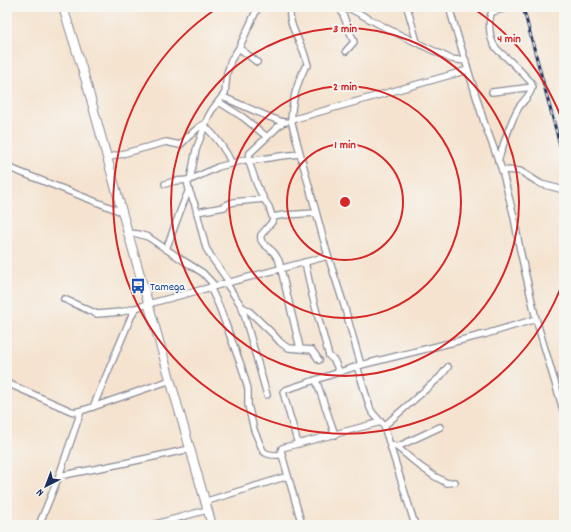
<svg xmlns="http://www.w3.org/2000/svg" width="571" height="532" font-family="Dekko,sans-serif">
	<style>
		.lines { fill: none; stroke-linecap: round; stroke-linejoin: round }
		.street-casing { stroke: #888996; stroke-width: 8 }
		.secondary-casing { stroke: #888996; stroke-width: 10 }
		.street { stroke: #fff; stroke-width: 5.5 }
		.secondary { stroke: #fff; stroke-width: 8 }
		.rail-casing { stroke: #1b2f5e; stroke-width: 3 }
		.rail { stroke: #f6f6f2; stroke-width: 1.5; stroke-dasharray: 4.5; stroke-linecap: butt }
		.ring { fill: none; stroke: #d62828; stroke-width: 2 }
		.labels { text-anchor: middle; stroke-width: 4; stroke-linejoin: round; paint-order: stroke }
		.transit-label { font-size: 12px; fill: #164399; stroke: #f6f6f2; text-anchor: start }
		.centre { fill: #d62828; stroke: #f6f6f2; stroke-width: 2 }
		.ring-label { font-size: 12px; text-anchor: middle; font-weight: bold; fill: #d62828; stroke: #f6f6f2; stroke-width: 4; stroke-linejoin: round; paint-order: stroke }
	</style>
	<rect width="100%" height="100%" fill="#f6f6f2"/>
	<filter id="ink" filterUnits="userSpaceOnUse"><feTurbulence type="fractalNoise" baseFrequency=".025" numOctaves="2"/><feDisplacementMap in="SourceGraphic" scale="8" xChannelSelector="R" yChannelSelector="G"/><feConvolveMatrix kernelMatrix="1 2 1 2 8 2 1 2 1" color-interpolation-filters="sRGB"/></filter>
	<filter id="wash" filterUnits="userSpaceOnUse"><feTurbulence type="fractalNoise" baseFrequency=".012" numOctaves="4" result="noise"/><feDisplacementMap in="SourceGraphic" scale="16" xChannelSelector="R" yChannelSelector="G"/><feGaussianBlur stdDeviation="0.9" result="paint"/><feColorMatrix in="noise" values="0 0 0 0 0 0 0 0 0 0 0 0 0 0 0 0 0 1.4 0 .05"/><feComposite in="paint" operator="in"/></filter>
	<g filter="url(#wash)">
		<rect width="100%" height="100%" fill="#f5e3cf"/>
	</g>
	<g filter="url(#ink)">
		<g class="lines">
			<g class="street-casing">
				<g id="street">
					<path d="M290,7C288,22 297,37 303,50C305,55 306,60 308,65"/>
					<path d="M340,7L354,42L346,51"/>
					<path d="M347,7L388,29L451,59L466,61"/>
					<path d="M407,7L417,42"/>
					<path d="M450,7L451,14L484,122L502,170L514,217L520,250L536,319L564,413"/>
					<path d="M239,48L257,62"/>
					<path d="M492,92L533,87"/>
					<path d="M223,97L269,117L283,122H286"/>
					<path d="M219,102L244,118L267,137"/>
					<path d="M291,120C292,101 297,83 305,67"/>
					<path d="M283,122L250,153L248,159L257,185L264,199L269,207L273,219L272,222L261,235C259,243 267,246 271,250C275,253 277,257 279,261L300,348"/>
					<path d="M205,126C217,138 225,148 232,164"/>
					<path d="M107,158L166,142L180,145C189,137 195,128 206,123"/>
					<path d="M249,161L281,156L300,154"/>
					<path d="M498,161C504,144 510,121 519,107C524,100 535,91 531,82C524,75 517,67 509,60C504,55 497,51 494,45C489,37 488,19 492,12L510,7"/>
					<path d="M7,167L122,212"/>
					<path d="M502,170L520,171L541,184L564,190"/>
					<path d="M187,180L189,190L195,205L206,248L212,258L229,282"/>
					<path d="M190,180L196,150L208,117L212,110L225,93L227,73L229,67L231,60L239,48L258,7"/>
					<path d="M165,184L175,181L190,180L218,167L248,159"/>
					<path d="M197,212L224,207L228,204L234,202L264,199"/>
					<path d="M273,217L284,215L316,213"/>
					<path d="M128,233L138,234L148,237L184,261L203,273L215,286"/>
					<path d="M166,249C174,230 180,209 189,190"/>
					<path d="M305,262L312,295L329,356L334,360L339,371"/>
					<path d="M226,283L242,307L267,395"/>
					<path d="M210,287L219,306L242,368L248,389V405L254,430L263,451C268,456 276,455 282,455"/>
					<path d="M64,299L97,314L121,312L136,308"/>
					<path d="M242,307L248,310L273,334L280,342L285,346L289,348L312,350L319,360"/>
					<path d="M361,365L343,302L328,256L291,120L468,70"/>
					<path d="M357,366L370,408L372,412L384,426L415,525"/>
					<path d="M316,380L335,435"/>
					<path d="M7,383L71,411L75,412L87,409L171,380"/>
					<path d="M93,407L131,317L136,308L148,304L328,256"/>
					<path d="M384,426L440,377L448,367"/>
					<path d="M298,444L283,392L285,390L361,365L486,334L536,319"/>
					<path d="M390,444L397,447L421,467L434,476L447,483L455,482"/>
					<path d="M397,447L440,427"/>
					<path d="M59,476L125,463L190,449"/>
					<path d="M288,476L281,451L282,448L381,422"/>
					<path d="M204,502L288,476L302,525"/>
					<path d="M39,525L59,476L81,411"/>
					<path d="M152,525L207,510"/>
				</g>
			</g>
			<g class="secondary-casing">
				<path id="secondary" d="M63,7L85,78L128,233L212,525"/>
			</g>
			<use href="#street" class="street"/>
			<use href="#secondary" class="secondary"/>
			<g class="rail-casing">
				<path id="rail" d="M523,7L564,160"/>
			</g>
			<use href="#rail" class="rail"/>
		</g>
	</g>
	<g class="ring">
		<circle cx="345" cy="202" r="58"/>
		<circle cx="345" cy="202" r="116"/>
		<circle cx="345" cy="202" r="174"/>
		<path d="M564 279A232 232 0 1 1 219 7M471 7A232 232 0 0 1 564 125"/>
	</g>
	<defs>
		<g id="bus-bare" transform="scale(1.2)"><path d="M-5-6H5V4H4V6H2V4H-2V6H-4V4H-5ZM-3.5-4V0h7V-4ZM-3.5 1.2v1.5H-2V1.2ZM2 1.2v1.5H3.5V1.2Z" fill="#1a4fb4" stroke="#f6f6f2" stroke-width="2.5" paint-order="stroke"/></g>
	</defs>
	<g fill-rule="evenodd">
		<use href="#bus-bare" x="138" y="286"/>
	</g>
	<g class="labels">
		<g class="transit-label">
			<text x="150" y="290">Tamega</text>
		</g>
	</g>
	<circle cx="345" cy="202" r="6" class="centre"/>
	<g class="ring-label">
		<text x="345" y="32">3 min</text>
		<text x="509" y="42">4 min</text>
		<text x="345" y="90">2 min</text>
		<text x="345" y="148">1 min</text>
	</g>
	<rect width="571" height="532" fill="none" stroke="#f6f6f2" stroke-width="24"/>
	<g transform="translate(46 486) rotate(222)" stroke="#f6f6f2" stroke-width="3" paint-order="stroke">
	<path d="M0-3L7 15L0 10L-7 15Z" fill="#1b2f5e"/>
	<text y="-6" font-size="11" font-weight="bold" text-anchor="middle" fill="#1b2f5e">N</text>
	</g>
</svg>
